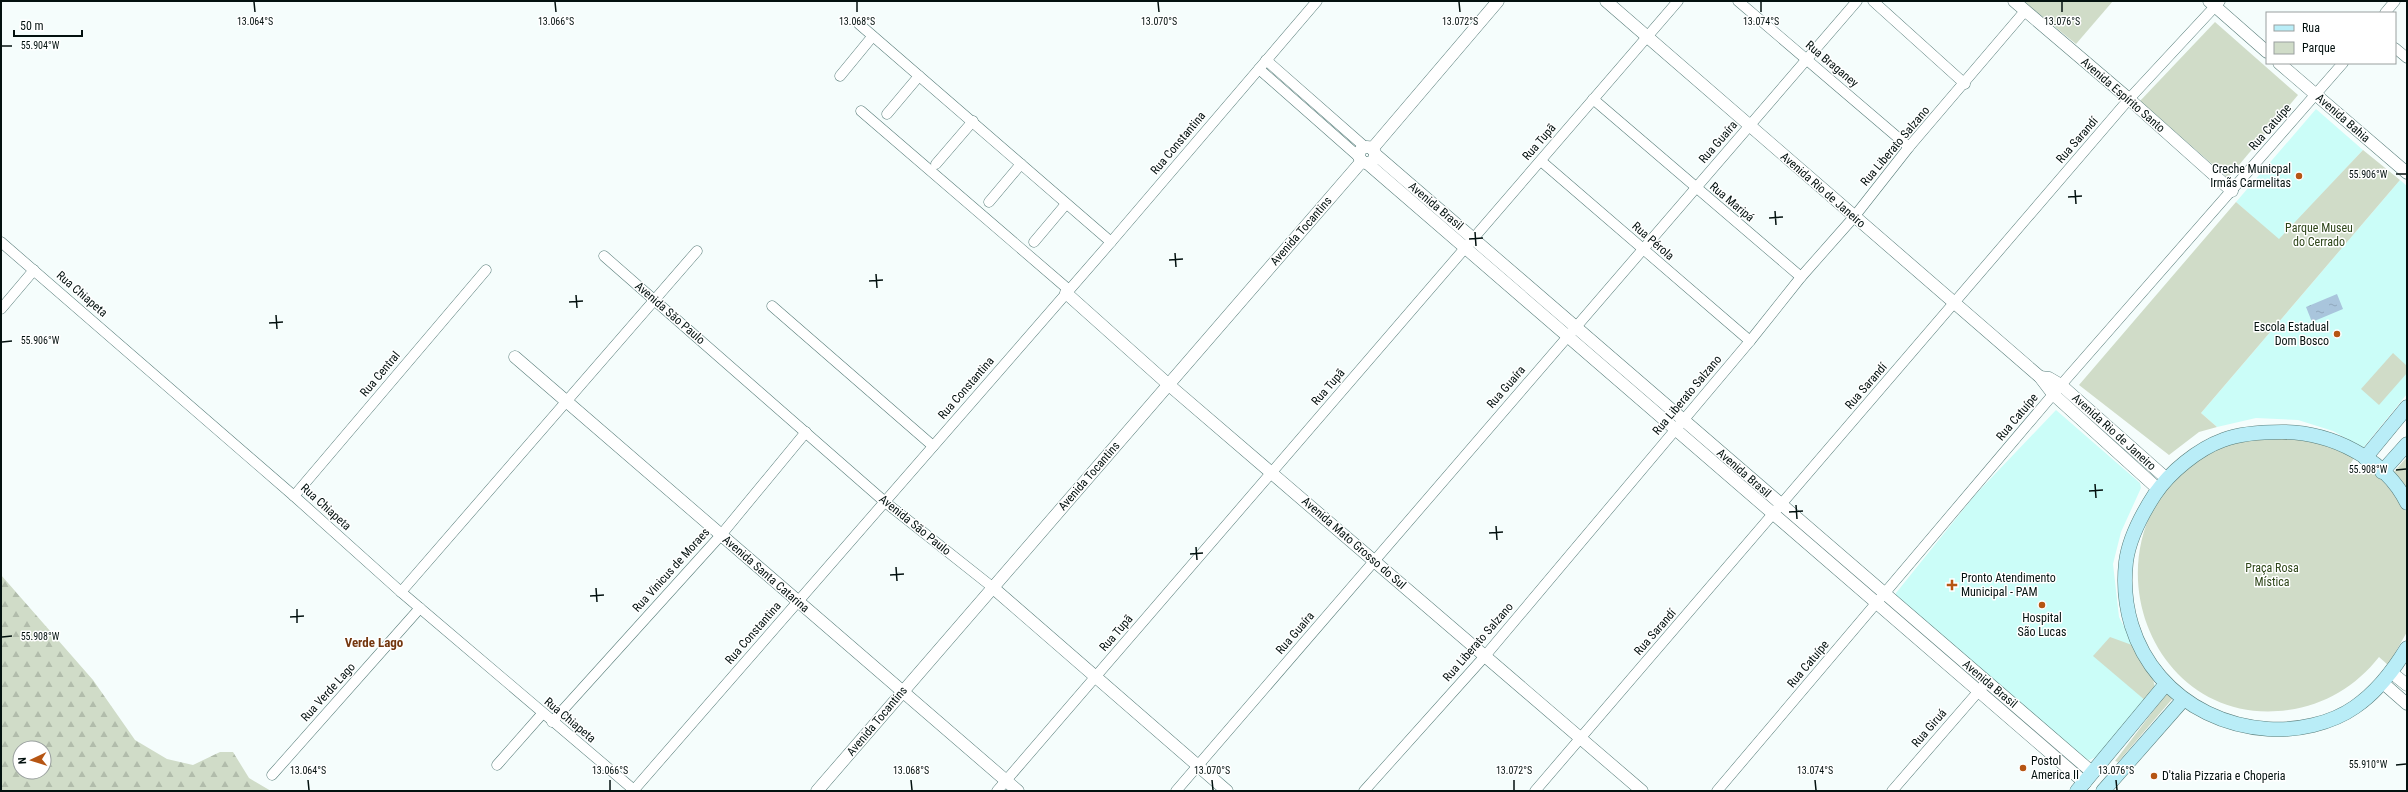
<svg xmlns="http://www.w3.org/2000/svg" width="2408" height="792" font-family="'Roboto Condensed',sans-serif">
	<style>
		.built { fill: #cbfdf8 }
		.green { fill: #d0dcc8 }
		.forest { fill: url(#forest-firs); fill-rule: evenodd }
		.water { fill: url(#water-ripples) }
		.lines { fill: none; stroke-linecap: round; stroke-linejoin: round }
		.minor-casing { stroke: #577c79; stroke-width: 11 }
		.tertiary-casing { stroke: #577c79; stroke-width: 13 }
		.secondary-casing { stroke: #577c79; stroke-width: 15 }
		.minor { stroke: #fff; stroke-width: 10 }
		.tertiary { stroke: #fff; stroke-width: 12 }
		.secondary { stroke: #b9edf7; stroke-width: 14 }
		.ticks { fill: none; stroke: #03110f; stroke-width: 1.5 }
		.poi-dot { fill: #b65513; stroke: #fff; stroke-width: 1.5 }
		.labels { text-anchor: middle; stroke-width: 3; stroke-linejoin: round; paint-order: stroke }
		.street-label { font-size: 12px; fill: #03110f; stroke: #fff }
		.poi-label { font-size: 12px; fill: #03110f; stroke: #fff; text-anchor: start }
		.park-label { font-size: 12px; fill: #2d4518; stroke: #fff }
		.neighbourhood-label { font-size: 13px; font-weight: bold; fill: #73360e; stroke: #fff }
		.ticks-label { font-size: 10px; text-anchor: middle; fill: #03110f; stroke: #fff; stroke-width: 3; stroke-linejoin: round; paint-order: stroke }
	</style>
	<defs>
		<pattern id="forest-firs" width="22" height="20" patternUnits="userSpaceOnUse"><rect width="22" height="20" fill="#d0dcc8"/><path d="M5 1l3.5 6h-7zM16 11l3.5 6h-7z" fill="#b1bcab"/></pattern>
		<pattern id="water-ripples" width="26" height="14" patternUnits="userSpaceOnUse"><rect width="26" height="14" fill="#a9c5dc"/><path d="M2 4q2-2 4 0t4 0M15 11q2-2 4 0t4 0" fill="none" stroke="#90a8bc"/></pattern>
	</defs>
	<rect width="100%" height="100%" fill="#f5fdfc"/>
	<g class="built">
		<path d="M2316,109L2363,150L2279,240L2236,202Z"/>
		<path d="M2400,180L2407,186V394L2363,448L2333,431L2298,420L2256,418L2217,427L2201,413Z"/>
		<path d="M2056,410L2140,483L2141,488L2121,532L2113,564L2119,617L2155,685L2146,701L2096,757L2089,760L2086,759L1896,597V593L1975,495Z"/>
	</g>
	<g class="green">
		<path d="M2023,1H2113L2076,44Z"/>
		<path d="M2215,22L2298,95L2228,178L2140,101Z"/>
		<path d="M2363,150L2400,180L2201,413L2217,427L2199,432L2169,455L2079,385L2236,202L2279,239Z"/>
		<path d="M2393,353L2407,366V373L2379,405L2361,389Z"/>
		<path d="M2274,435L2322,442L2355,457L2350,464L2364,475L2371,467L2403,505L2407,514V632L2388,665L2379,657C2356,686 2325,705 2288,710C2160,728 2091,572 2174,478C2179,472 2189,467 2196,463C2205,456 2216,446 2226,442C2240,437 2259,438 2274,435Z"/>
		<path d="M2407,457V497L2393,473Z"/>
		<path d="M2110,637L2132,645L2152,674L2155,689L2146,701L2093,656Z"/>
		<path d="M2167,693L2173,698L2118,762L2115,761Z"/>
	</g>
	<path class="forest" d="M1,575L93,680L135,740L167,759L193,765L220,752H233L249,778L271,791H1ZM20,748H44V772H20Z"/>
	<path class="water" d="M2337,294L2343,309L2312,322L2306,307Z"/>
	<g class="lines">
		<g class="minor-casing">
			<g id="minor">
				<path d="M1738,1L1909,147"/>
				<path d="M1873,1L1965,84"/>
				<path d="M2385,13L2395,1"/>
				<path d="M859,24L1111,242"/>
				<path d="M2395,48L2407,58"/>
				<path d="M1266,60L1365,147"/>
				<path d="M1259,69L1359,157"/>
				<path d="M840,76L872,37"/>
				<path d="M1593,99L1801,277"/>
				<path d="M861,111L1069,290"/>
				<path d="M887,114L919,76"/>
				<path d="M1541,161L1750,341"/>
				<path d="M936,164L973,121"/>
				<path d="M989,202L1021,164"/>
				<path d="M1,242L294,496L401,592L634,790"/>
				<path d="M1034,242L1066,204"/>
				<path d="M604,256L885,502L991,586"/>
				<path d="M772,306L933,446"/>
				<path d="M1,309L34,270"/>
				<path d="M294,496L486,270"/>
				<path d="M401,592L697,251"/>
				<path d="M552,722L721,535L806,432"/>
				<path d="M497,765L542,714"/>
				<path d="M272,775L420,608"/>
				<path d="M633,791L1111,242L1317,1"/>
				<path d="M997,791L1678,1"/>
				<path d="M1176,791L1857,1"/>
				<path d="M1364,791L1485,656L1750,341L1801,277L1854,217L1909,147L2025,11"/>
				<path d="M1535,791L2129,99L2220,1"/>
				<path d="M1717,791L2061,385L2343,63"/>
				<path d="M1892,791L1984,685"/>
			</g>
		</g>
		<g class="tertiary-casing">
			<g id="tertiary">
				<path d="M1606,1L2040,377L2053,394L2158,489"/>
				<path d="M2014,1L2129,99L2232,191"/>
				<path d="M2209,1L2267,52"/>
				<path d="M2279,63L2407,173"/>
				<circle cx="1367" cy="155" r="8"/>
				<path d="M1372,149L1498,1"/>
				<path d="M1375,154L2093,773"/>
				<path d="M1367,163L2085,783"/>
				<path d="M1066,293L1169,385L1642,791"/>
				<path d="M515,357L1018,791"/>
				<path d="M2040,377L2049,378L2061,385L2167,479"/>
				<path d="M991,586L1227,791"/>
				<path d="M2392,673L2407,685"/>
				<path d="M2383,683L2407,704"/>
				<path d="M817,791C997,580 1181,372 1362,161"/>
			</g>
		</g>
		<g class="secondary-casing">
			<g id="secondary">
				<path d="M2365,458L2407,407"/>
				<path d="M2382,472L2407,444"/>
				<path d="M2407,503C2385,458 2330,432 2282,432C2263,432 2241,433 2223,440C2198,449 2170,472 2155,494C2142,514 2129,538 2126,562C2116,652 2180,723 2268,729C2296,731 2331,724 2355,707C2377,692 2393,671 2407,648"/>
				<path d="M2077,791L2165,685"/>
				<path d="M2103,791L2183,700"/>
			</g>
		</g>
		<use href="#minor" class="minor"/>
		<use href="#tertiary" class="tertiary"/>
		<use href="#secondary" class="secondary"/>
	</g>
	<path class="ticks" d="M254,2L255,12M555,2L556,12M857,2V12M1158,2L1159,12M1459,2L1460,12M1761,2V12M2062,2V12M2,46H12M2396,174H2406M2075,190L2076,204M2068,197L2082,196M1775,211L1776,225M1769,218L1783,217M1475,232L1476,246M1469,239L1483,238M1175,253L1176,267M1169,260L1183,259M876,274L877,288M869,281L883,280M576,295L577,308M569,302L583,301M276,315L277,329M269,323L283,322M2,342L12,341M2396,470L2406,469M2095,484L2096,498M2089,491L2103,490M1796,505L1797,519M1789,512L1803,511M1496,526L1497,540M1489,533L1503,532M1196,547L1197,560M1190,554L1203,553M896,567L897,581M890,575L904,574M596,588L597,602M590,596L604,595M297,609V623M290,617L304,616M2,637L12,636M2396,765L2406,764M308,780L309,790M610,780V790M911,780L912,790M1212,780L1213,790M1514,780V790M1815,780L1816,790M2116,780L2117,790"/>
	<g class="poi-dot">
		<circle cx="2299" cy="176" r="4"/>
		<circle cx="2337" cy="334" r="4"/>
		<path d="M1950 579h4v4h4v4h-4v4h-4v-4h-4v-4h4z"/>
		<circle cx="2042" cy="605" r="4"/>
		<circle cx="2023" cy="768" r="4"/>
		<circle cx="2154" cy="776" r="4"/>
	</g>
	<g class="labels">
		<g class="street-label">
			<text transform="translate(1832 64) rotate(40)" y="4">Rua Braganey</text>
			<text transform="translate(2123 95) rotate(41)" y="4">Avenida Espírito Santo</text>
			<text transform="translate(2343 118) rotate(41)" y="4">Avenida Bahia</text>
			<text transform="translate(2270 127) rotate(-49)" y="4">Rua Catuípe</text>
			<text transform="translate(2077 140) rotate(-49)" y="4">Rua Sarandí</text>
			<text transform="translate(1539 142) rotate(-49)" y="4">Rua Tupã</text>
			<text transform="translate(1718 142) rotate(-49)" y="4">Rua Guaíra</text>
			<text transform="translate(1178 143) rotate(-50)" y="4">Rua Constantina</text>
			<text transform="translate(1895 146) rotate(-50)" y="4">Rua Liberato Salzano</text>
			<text transform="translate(1823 190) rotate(41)" y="4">Avenida Rio de Janeiro</text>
			<text transform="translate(1732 202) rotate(40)" y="4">Rua Maripá</text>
			<text transform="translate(1436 206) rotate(40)" y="4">Avenida Brasil</text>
			<text transform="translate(1301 231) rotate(-49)" y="4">Avenida Tocantins</text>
			<text transform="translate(1653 241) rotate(41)" y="4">Rua Pérola</text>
			<text transform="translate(82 294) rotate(41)" y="4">Rua Chiapeta</text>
			<text transform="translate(670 313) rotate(41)" y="4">Avenida São Paulo</text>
			<text transform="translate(380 374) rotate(-50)" y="4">Rua Central</text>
			<text transform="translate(1866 386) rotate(-49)" y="4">Rua Sarandí</text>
			<text transform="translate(1328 387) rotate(-49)" y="4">Rua Tupã</text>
			<text transform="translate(1506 387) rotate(-49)" y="4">Rua Guaíra</text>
			<text transform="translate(966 388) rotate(-49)" y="4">Rua Constantina</text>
			<text transform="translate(1687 395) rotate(-50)" y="4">Rua Liberato Salzano</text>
			<text transform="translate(2017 417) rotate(-50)" y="4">Rua Catuípe</text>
			<text transform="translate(2114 432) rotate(42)" y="4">Avenida Rio de Janeiro</text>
			<text transform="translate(1744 473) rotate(41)" y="4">Avenida Brasil</text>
			<text transform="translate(1089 476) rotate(-49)" y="4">Avenida Tocantins</text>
			<text transform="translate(326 507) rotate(42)" y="4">Rua Chiapeta</text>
			<text transform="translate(915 525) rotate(39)" y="4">Avenida São Paulo</text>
			<text transform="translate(1354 543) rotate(41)" y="4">Avenida Mato Grosso do Sul</text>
			<text transform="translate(671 570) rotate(-48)" y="4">Rua Vinicus de Moraes</text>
			<text transform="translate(766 574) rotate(41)" y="4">Avenida Santa Catarina</text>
			<text transform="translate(1655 632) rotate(-49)" y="4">Rua Sarandí</text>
			<text transform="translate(753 633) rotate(-49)" y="4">Rua Constantina</text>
			<text transform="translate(1116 633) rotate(-49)" y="4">Rua Tupã</text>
			<text transform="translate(1295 633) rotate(-49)" y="4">Rua Guaíra</text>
			<text transform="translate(1478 642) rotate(-49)" y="4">Rua Liberato Salzano</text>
			<text transform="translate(1808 664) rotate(-50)" y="4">Rua Catuípe</text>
			<text transform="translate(1990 684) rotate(40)" y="4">Avenida Brasil</text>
			<text transform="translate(328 692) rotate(-48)" y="4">Rua Verde Lago</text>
			<text transform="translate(570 720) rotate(40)" y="4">Rua Chiapeta</text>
			<text transform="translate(877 721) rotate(-50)" y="4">Avenida Tocantins</text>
			<text transform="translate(1929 728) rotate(-49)" y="4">Rua Giruá</text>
		</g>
		<g class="poi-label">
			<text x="2291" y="173" text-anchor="end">Creche Municpal<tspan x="2291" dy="14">Irmãs Carmelitas</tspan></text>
			<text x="2329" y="331" text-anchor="end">Escola Estadual<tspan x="2329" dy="14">Dom Bosco</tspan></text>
			<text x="1961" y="582">Pronto Atendimento<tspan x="1961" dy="14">Municipal - PAM</tspan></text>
			<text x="2042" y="622" text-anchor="middle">Hospital<tspan x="2042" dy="14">São Lucas</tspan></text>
			<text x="2031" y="765">Postol<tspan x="2031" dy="14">America II</tspan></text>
			<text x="2162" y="780">D'talia Pizzaria e Choperia</text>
		</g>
		<g class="park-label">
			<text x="2319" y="232">Parque Museu<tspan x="2319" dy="14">do Cerrado</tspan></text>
			<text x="2272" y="572">Praça Rosa<tspan x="2272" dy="14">Mística</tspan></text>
		</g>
		<g class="neighbourhood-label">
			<text x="374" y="647">Verde Lago</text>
		</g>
	</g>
	<g class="ticks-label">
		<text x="255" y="25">13.064°S</text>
		<text x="556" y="25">13.066°S</text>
		<text x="857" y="25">13.068°S</text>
		<text x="1159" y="25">13.070°S</text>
		<text x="1460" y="25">13.072°S</text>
		<text x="1761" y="25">13.074°S</text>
		<text x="2062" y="25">13.076°S</text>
		<text x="40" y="49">55.904°W</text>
		<text x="2368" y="178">55.906°W</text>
		<text x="40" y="344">55.906°W</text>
		<text x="2368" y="473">55.908°W</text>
		<text x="40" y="640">55.908°W</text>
		<text x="2368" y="768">55.910°W</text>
		<text x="308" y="774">13.064°S</text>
		<text x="610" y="774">13.066°S</text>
		<text x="911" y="774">13.068°S</text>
		<text x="1212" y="774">13.070°S</text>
		<text x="1514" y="774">13.072°S</text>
		<text x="1815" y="774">13.074°S</text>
		<text x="2116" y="774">13.076°S</text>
	</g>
	<rect width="2408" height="792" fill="none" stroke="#03110f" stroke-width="4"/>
	<rect x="2266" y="12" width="130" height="52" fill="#ffffff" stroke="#9aa09f"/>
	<rect x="2274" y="25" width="20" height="6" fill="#b9edf7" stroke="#9aa09f"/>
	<text x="2302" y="32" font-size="12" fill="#03110f">Rua</text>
	<rect x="2274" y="42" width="20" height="12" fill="#d0dcc8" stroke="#9aa09f"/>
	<text x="2302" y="52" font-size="12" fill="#03110f">Parque</text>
	<g transform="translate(32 760) rotate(266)"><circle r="19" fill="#ffffff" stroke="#9aa09f"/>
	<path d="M0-3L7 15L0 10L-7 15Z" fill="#b65513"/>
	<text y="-6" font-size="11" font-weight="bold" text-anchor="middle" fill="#03110f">N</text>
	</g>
	<path d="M14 30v6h68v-6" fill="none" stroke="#03110f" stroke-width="2"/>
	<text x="20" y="30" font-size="12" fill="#03110f" stroke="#ffffff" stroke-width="3" paint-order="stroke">50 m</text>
</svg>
